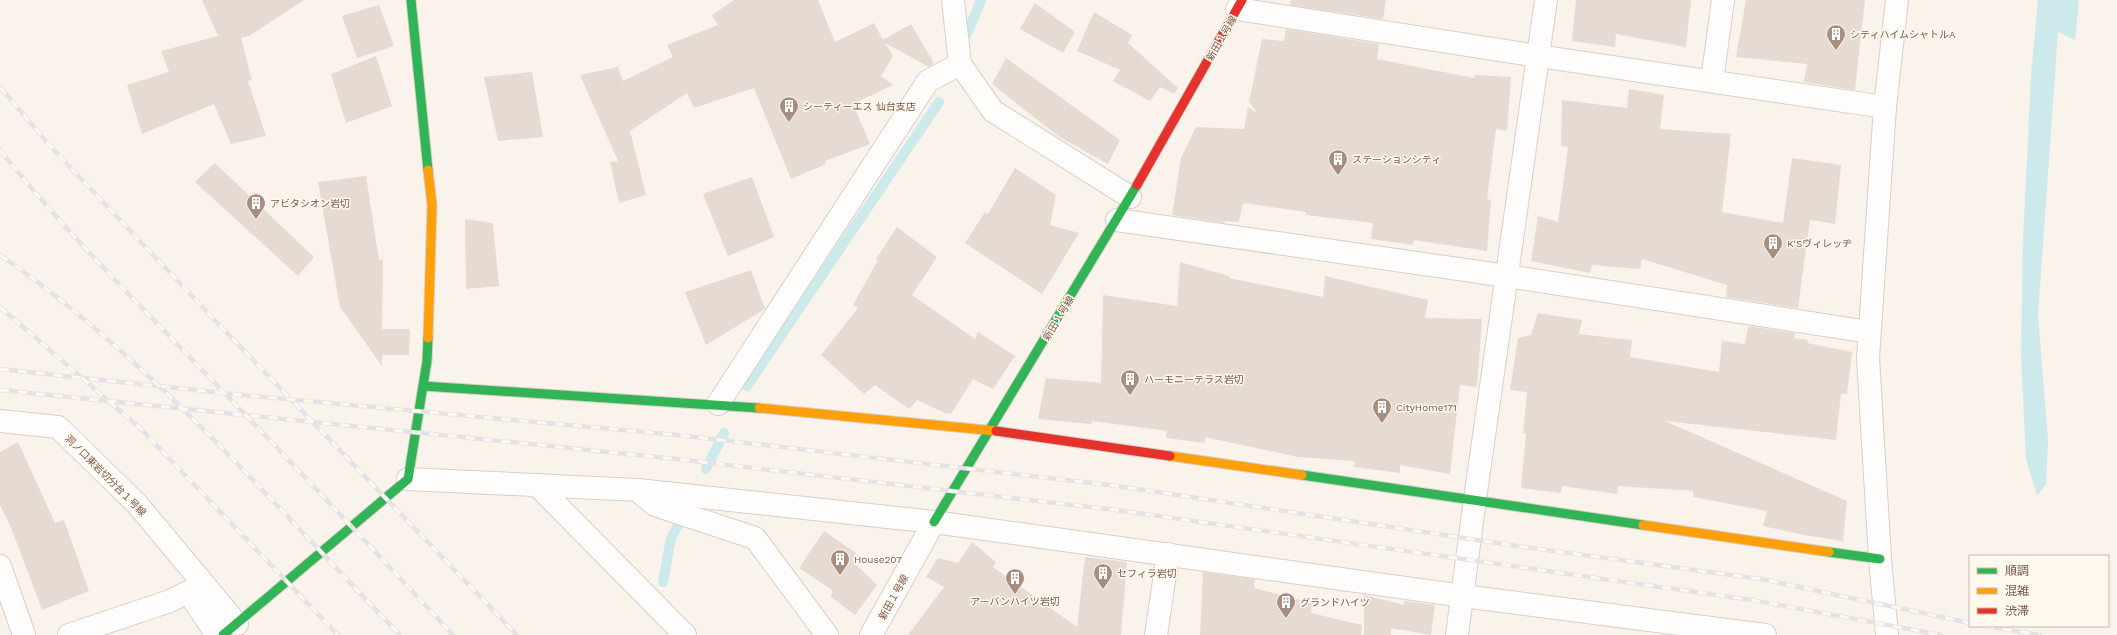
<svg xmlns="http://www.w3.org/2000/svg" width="2117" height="635" font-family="'Work Sans','Noto Sans JP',sans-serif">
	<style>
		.water { fill: #cce9eb }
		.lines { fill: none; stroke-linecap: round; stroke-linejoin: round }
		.stream { stroke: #cce9eb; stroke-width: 10 }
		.building { fill: #e6dbd3 }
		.street-casing { stroke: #d8cfc8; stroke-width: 24 }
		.fast-casing { stroke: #d9cfc8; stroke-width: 11 }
		.slow-casing { stroke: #d9cfc8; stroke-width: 11 }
		.jam-casing { stroke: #d9cfc8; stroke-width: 11 }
		.street { stroke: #fefdfc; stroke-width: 22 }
		.fast { stroke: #30b455; stroke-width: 9 }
		.slow { stroke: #ff9f0a; stroke-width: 9 }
		.jam { stroke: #e5322d; stroke-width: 9 }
		.rail-casing { stroke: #e5e2e6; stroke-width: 4.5 }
		.rail { stroke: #fff8ef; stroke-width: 3; stroke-dasharray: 9; stroke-linecap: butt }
		.labels { text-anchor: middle; stroke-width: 3; stroke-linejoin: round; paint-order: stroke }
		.poi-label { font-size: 10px; fill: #7b5848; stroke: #fff8ef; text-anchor: start }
		.street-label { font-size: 10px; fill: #7b5848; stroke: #fff8ef }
	</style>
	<rect width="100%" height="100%" fill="#f9f3ec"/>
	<path class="water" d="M2038,0H2079L2075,40L2058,32L2038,315L2048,440L2046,485L2037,495L2026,459L2021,354L2023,239L2031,75Z"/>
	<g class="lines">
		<g class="stream">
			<path d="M967,34L981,0"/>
			<path d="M747,386L939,102"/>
			<path d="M706,469L724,433"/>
			<path d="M663,582L671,538L679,523"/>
		</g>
	</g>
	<g class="building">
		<path d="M202,0H304L249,36L241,38L252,80L248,81L266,136L231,144L214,104L142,134L127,85L169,72L161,51L218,36Z"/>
		<path d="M734,0H818L835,42L874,23L883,40L911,24L934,63L929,67L885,43L893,56L881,76L893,85L853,104L870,144L825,161L826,164L791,179L754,88L694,108L687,93L630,131L646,195L619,203L610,162L618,161L580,75L618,67L623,81L673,57L667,45L718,25L712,15Z"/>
		<path d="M1291,0H1386L1383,19L1290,5Z"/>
		<path d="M1576,0H1691L1686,47L1616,34L1615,47L1572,41Z"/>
		<path d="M1746,0H1865L1855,90L1804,82L1807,64L1736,57Z"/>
		<path d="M1035,3L1075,32L1063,53L1020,29Z"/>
		<path d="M379,5L394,46L357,58L342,16Z"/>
		<path d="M1094,12L1132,35L1128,43L1178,88L1174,94L1160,87L1150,101L1113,81L1120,70L1077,51Z"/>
		<path d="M1286,29L1379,44L1377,59L1474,78L1475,75L1511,77L1507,131L1496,129L1487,199L1491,200L1487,251L1414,240L1413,245L1371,239L1373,223L1306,215V212L1243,203L1239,222L1225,221L1224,223L1172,215L1181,158L1196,127L1244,129L1248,107L1258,114L1249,102L1262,39L1284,41Z"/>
		<path d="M376,56L392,106L346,123L331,74Z"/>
		<path d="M1006,58L1120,140L1108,164L1058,136L992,84Z"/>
		<path d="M532,72L543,137L498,141L484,77Z"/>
		<path d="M1629,89L1664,95L1660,129L1731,134L1722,212L1783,223L1792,158L1841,165L1835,224L1810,220L1798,308L1726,297L1727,285L1642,259L1640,269L1592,265L1590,273L1531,261L1538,216L1558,222L1568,147L1561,146L1562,100L1627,108Z"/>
		<path d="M215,163L314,257L298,276L195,182Z"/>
		<path d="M1015,168L1056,195L1050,225L1079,233L1042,294L965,243L985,212L988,214Z"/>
		<path d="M366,176L379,260H383L382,329H410L409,355H382V366L340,307L318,182Z"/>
		<path d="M752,177L774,237L728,256L703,194Z"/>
		<path d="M465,219L493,223L499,286L466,289Z"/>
		<path d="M897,227L937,257L912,295L975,339L978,332L1015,356L993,389L973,379L951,414L945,413L917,400L909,409L875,385L864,394L821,355L858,308L853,305L878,260L876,259Z"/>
		<path d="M1180,262L1229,276V278L1323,297L1325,276L1428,300L1425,318L1482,319L1477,387L1460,385L1450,474L1400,465V473L1354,467L1355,461L1298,457L1205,437V443L1166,438L1167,431L1092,421L1091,424L1038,419L1046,378L1101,383L1103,295L1177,306Z"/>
		<path d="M751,270L765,309L706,345L685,292Z"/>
		<path d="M1538,313L1582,320L1579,334L1632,340L1630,357L1719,372L1722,341L1745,344L1748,326L1795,333L1794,338L1808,340L1807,343L1852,352L1847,394H1841L1836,440L1665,421L1847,501L1843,541L1804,535L1763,526L1767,511L1693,497V491L1618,486L1617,494L1562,486L1561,493L1521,488L1526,433H1523L1527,392L1510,390L1518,338L1531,335Z"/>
		<path d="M18,442L55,523L64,520L89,591L42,610L10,525L0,505V452Z"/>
		<path d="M824,531L856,553L852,561L877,585L855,615L831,597L832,590L799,568Z"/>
		<path d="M972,542L996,562L993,567L1077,627L1085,557L1127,562L1121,635H908L944,587L926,577L938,558L958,563Z"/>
		<path d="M1203,572L1255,579L1254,588L1312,603L1311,613L1362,625L1361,635H1200Z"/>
		<path d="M1364,595L1404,605V601L1435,605L1431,635L1391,628V635H1364Z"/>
	</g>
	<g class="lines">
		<g class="street-casing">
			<g id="street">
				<path d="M953,0L960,64L993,111L1130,197"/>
				<path d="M1237,9L1538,56L1885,107"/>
				<path d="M1712,81L1723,0"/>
				<path d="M1117,220L1507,276L1869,332"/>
				<path d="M718,404L928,81L960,64"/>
				<path d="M0,421L58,427L137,504L237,624"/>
				<path d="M408,479L638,490L934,522L1463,596L1765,635"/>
				<path d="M537,485L685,635"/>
				<path d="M639,492L655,505L755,538L827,635"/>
				<path d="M0,566L24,635"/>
				<path d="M69,635L170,601L188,592L217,635"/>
				<path d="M871,635L934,522"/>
				<path d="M1156,635L1168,554"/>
				<path d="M1457,635L1475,499L1546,0"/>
				<path d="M1887,635L1880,559L1868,358L1885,107L1897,0"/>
			</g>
		</g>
		<g class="fast-casing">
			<g id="fast">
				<path d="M411,0L428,170"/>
				<path d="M423,386L759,408"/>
				<path d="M1302,475L1643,525"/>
				<path d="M934,522L1137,185"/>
				<path d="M1829,552L1880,559"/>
				<path d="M223,635L408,479L427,361L428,338"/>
			</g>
		</g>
		<g class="slow-casing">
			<g id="slow">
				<path d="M428,338L432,205L428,170"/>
				<path d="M759,408L996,431"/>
				<path d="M1170,456L1302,475"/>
				<path d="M1643,525L1829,552"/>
			</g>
		</g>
		<g class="jam-casing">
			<g id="jam">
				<path d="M1137,185L1242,0"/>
				<path d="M996,431L1170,456"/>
			</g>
		</g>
		<use href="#street" class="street"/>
		<use href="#fast" class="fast"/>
		<use href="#slow" class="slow"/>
		<use href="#jam" class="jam"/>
		<g class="rail-casing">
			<g id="rail">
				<path d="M0,87L52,148L208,313L517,635"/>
				<path d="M0,150C64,231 139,304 210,378C292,463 373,549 453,635"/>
				<path d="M0,255C152,360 272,503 400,635"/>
				<path d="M0,307L141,429L338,635"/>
				<path d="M0,369L242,395L677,435L1117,486L1524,547L1761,579L1970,623"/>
				<path d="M0,390L676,459L1116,510L1752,600L1941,635"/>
				<path d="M1985,626L2040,635"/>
			</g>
		</g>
		<use href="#rail" class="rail"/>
	</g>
	<defs>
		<g id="building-pin" transform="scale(1)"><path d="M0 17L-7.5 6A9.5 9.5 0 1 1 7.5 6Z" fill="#a78e81" stroke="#fff8ef"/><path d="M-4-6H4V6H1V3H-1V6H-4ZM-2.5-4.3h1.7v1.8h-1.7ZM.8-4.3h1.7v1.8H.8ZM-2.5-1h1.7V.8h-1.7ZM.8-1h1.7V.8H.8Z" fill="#fff"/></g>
	</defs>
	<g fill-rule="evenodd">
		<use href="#building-pin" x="1836" y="34"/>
		<use href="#building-pin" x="789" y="106"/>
		<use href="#building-pin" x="1338" y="159"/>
		<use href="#building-pin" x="256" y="203"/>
		<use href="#building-pin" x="1773" y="243"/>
		<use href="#building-pin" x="1130" y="379"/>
		<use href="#building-pin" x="1382" y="407"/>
		<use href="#building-pin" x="840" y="559"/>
		<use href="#building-pin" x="1103" y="573"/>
		<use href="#building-pin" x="1015" y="578"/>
		<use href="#building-pin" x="1286" y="602"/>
	</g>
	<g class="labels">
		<g class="poi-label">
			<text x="1850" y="38">シティハイムシャトルA</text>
			<text x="803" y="110">シーティーエス 仙台支店</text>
			<text x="1352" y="163">ステーションシティ</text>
			<text x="270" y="207">アビタシオン岩切</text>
			<text x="1787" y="247">K'Sヴィレッヂ</text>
			<text x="1144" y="383">ハーモニーテラス岩切</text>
			<text x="1396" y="411">CityHome171</text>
			<text x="854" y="563">House207</text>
			<text x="1117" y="577">セフィラ岩切</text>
			<text x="1015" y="605" text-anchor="middle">アーバンハイツ岩切</text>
			<text x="1300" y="606">グランドハイツ</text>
		</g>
		<g class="street-label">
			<text transform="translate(1221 38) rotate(-60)" y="4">新田１号線</text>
			<text transform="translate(1058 318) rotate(-59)" y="4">新田１号線</text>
			<text transform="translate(106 475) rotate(45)" y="4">洞ノ口東岩切分台１号線</text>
			<text transform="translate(893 597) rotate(-61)" y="4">新田１号線</text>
		</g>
	</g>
	<rect x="1969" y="555" width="140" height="72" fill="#fff8ef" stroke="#cab8ac"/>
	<rect x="1977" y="568" width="20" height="6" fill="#30b455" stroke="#cab8ac"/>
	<text x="2005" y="575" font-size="12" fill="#7b5848">順調</text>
	<rect x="1977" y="588" width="20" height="6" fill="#ff9f0a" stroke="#cab8ac"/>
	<text x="2005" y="595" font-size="12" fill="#7b5848">混雑</text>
	<rect x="1977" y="608" width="20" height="6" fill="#e5322d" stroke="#cab8ac"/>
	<text x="2005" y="615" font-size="12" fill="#7b5848">渋滞</text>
</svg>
